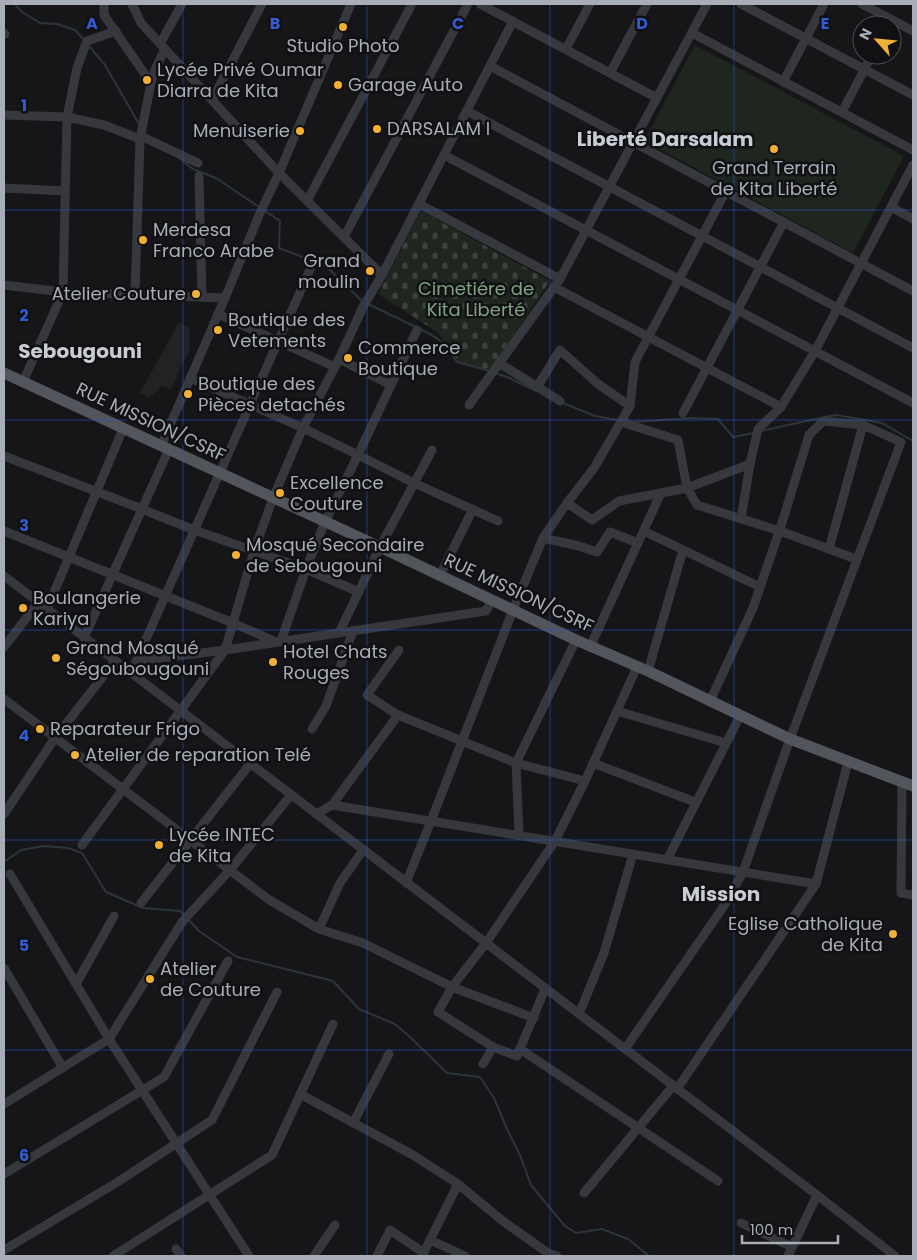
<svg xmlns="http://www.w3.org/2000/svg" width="917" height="1260" font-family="Poppins,sans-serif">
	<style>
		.built { fill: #222225 }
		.grass { fill: #1e261f }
		.cemetery { fill: url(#cemetery-stones) }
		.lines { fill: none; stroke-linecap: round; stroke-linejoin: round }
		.stream { stroke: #2c353c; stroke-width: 2 }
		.minor { stroke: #37383d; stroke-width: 9 }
		.major { stroke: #53555c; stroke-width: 11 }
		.grid { fill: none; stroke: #325cd3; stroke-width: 1; stroke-opacity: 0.55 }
		.poi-dot { fill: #f2b134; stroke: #111113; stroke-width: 2 }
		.labels { text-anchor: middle; stroke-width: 5; stroke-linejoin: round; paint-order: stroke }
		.poi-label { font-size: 18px; fill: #a8adb8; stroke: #111113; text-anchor: start }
		.park-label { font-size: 18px; fill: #7fa381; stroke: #111113 }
		.street-label { font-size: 18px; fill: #a8adb8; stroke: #111113 }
		.quarter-label { font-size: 20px; font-weight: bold; fill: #c9ccd4; stroke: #111113 }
		.grid-label { font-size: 16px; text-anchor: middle; font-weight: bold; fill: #325cd3; stroke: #111113; stroke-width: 5; stroke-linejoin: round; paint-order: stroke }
	</style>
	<defs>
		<pattern id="cemetery-stones" width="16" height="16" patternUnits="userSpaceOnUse" patternTransform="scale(1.25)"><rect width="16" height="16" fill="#1e261f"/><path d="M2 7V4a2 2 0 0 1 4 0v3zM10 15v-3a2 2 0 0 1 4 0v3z" fill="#3c433d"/></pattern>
	</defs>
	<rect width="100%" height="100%" fill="#161618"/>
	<path class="built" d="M179,322L189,327L190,351L181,366L171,390L162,386L149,398L140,393Z"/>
	<path class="grass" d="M695,45L904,156L853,253L644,141Z"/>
	<path class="cemetery" d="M421,211L550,281L490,369C479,368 464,367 456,358C449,350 444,340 437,332L378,294Z"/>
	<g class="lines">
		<g class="stream">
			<path d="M15,4L22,12L40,23L57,24L75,30L85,41"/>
			<path d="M89,46L105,65L139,124"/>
			<path d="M180,159L193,169L216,178L259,207"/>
			<path d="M265,211L280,221L279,248L326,266L362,301"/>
			<path d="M368,304L416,327"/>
			<path d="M420,329C441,339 444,343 457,362L490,371"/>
			<path d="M495,373L507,377L536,391"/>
			<path d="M563,403L595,416L618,420"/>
			<path d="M824,417L836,415L882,423L913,441"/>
			<path d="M633,422L691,418L718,419L733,437L754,433"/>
			<path d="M761,431L820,418"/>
			<path d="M4,862L21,850L44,846L68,848L82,853L106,892L143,908L180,911L184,915"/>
			<path d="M189,920L199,931L237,957L333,981L359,1009L395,1024L409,1036L447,1073L480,1077L494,1098L507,1129L520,1155L531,1185L565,1226L576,1233L602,1229L628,1239L649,1256"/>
		</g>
		<g class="minor">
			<path d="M104,4V15L151,83"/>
			<path d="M132,4L141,23L279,173L382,275"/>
			<path d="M480,4L657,98"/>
			<path d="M741,4L913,95"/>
			<path d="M862,4L913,31"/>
			<path d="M4,33L5,34"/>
			<path d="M692,33L913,150"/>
			<path d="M160,44L182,4"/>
			<path d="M566,49L590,4"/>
			<path d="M490,66L913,291"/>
			<path d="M610,73L647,4"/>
			<path d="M783,82L824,4"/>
			<path d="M212,100L262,4"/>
			<path d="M467,111L913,348"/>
			<path d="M842,112L872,55"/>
			<path d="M4,115L67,117L104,125L140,139"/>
			<path d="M141,136L198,163"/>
			<path d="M444,155L913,403"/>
			<path d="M199,176L202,297"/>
			<path d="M4,188L65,191"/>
			<path d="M307,201L412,4"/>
			<path d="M419,204L560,279"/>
			<path d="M891,207L913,219"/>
			<path d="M344,237L468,4"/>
			<path d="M4,285L63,292L225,298"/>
			<path d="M554,287L781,407"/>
			<path d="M135,295L140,139L151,83L155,70L165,49"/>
			<path d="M218,314L335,367"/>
			<path d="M339,359L391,385"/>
			<path d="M499,363L560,401"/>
			<path d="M190,378L303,428L358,455L414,483L498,521"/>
			<path d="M23,382L63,292L67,117L77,68L87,41L116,31"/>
			<path d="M537,387L560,350L598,384L630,406"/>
			<path d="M469,405L560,279L707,4"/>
			<path d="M683,413L784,222"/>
			<path d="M621,422L678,440L687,488L697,505L780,531L856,559"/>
			<path d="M161,446L225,298L260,213L279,173L351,4"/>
			<path d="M4,456L142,509L194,530L306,569L359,592"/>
			<path d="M567,503L592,520L619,501L687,488L750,464"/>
			<path d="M741,519L750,464L758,429L781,407L815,351L913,165"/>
			<path d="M4,531L233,623L274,641"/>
			<path d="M644,531L760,587"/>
			<path d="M543,538L579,546L597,552L610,532L638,543"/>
			<path d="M829,549L863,425"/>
			<path d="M440,575L473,509"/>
			<path d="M4,576L817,1195L895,1256"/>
			<path d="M47,609L123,429"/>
			<path d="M339,633L380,547L432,450"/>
			<path d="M84,638L169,449"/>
			<path d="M281,641L306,569L325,522L358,455L417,330"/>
			<path d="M4,647L38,603"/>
			<path d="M590,647L661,493"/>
			<path d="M399,650L367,695L398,715L516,763L585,781"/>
			<path d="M136,661L225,650L486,611L492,600"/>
			<path d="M648,671L683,550"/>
			<path d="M131,673L312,265"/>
			<path d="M4,699L268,899L319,929L363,943L452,987L534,1018"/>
			<path d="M617,711L726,743"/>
			<path d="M312,729L326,706L353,631"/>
			<path d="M593,763L695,802"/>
			<path d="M902,782L901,893L913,895"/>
			<path d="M332,805L816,884"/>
			<path d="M4,814L55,738L115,661"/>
			<path d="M316,814L332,805L398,715"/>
			<path d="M519,835L516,763L576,640"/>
			<path d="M82,845L225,650L254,551L273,498L303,428L339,359L363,307L382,275L513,21"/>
			<path d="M667,860L740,716"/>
			<path d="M10,874L109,1039L249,1256"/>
			<path d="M406,883L431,821L513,610L543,538L567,503L594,468L630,406L635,362L726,191"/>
			<path d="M141,903L250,764"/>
			<path d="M319,929L340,883L363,850"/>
			<path d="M4,968L63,1068"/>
			<path d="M76,984L114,916"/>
			<path d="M579,1014L604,953L633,854"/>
			<path d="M493,1047L517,1056L545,989"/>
			<path d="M520,1049L718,1181"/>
			<path d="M625,1049L728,900L743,872L790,739L901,442L863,425L823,421L809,435L781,526L753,608L710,701"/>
			<path d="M483,1064L493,1047L438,1012L452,987L486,943L555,841L585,781L637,667"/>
			<path d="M677,1089L816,884L848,762"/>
			<path d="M300,1094L413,1155L458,1184L504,1222L548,1253L557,1256"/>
			<path d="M4,1104L109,1039L182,922L230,870L291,795"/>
			<path d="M353,1123L389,1054"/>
			<path d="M4,1174L164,1077L228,961"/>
			<path d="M584,1193L673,1086"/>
			<path d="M741,1223L792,1247"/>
			<path d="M430,1240L465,1256"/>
			<path d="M176,1249L181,1256"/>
			<path d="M4,1250L116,1183L212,1120L277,992"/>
			<path d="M113,1256L272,1155L333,1024"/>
			<path d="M314,1256L335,1225"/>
			<path d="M377,1256L390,1230L424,1253"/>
			<path d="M422,1256L458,1184"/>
			<path d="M788,1256L817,1195"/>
		</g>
		<path class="major" d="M4,373L380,547L576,640L648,671L790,739L913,786"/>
	</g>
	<path class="grid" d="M183,4V1256M367,4V1256M550,4V1256M734,4V1256M4,210H913M4,420H913M4,630H913M4,840H913M4,1050H913"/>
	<g class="poi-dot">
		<circle cx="343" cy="27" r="5"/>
		<circle cx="147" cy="80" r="5"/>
		<circle cx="338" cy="85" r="5"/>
		<circle cx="377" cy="129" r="5"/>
		<circle cx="300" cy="131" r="5"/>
		<circle cx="774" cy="149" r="5"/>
		<circle cx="143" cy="240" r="5"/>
		<circle cx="370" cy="271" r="5"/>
		<circle cx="196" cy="294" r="5"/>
		<circle cx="218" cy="330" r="5"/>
		<circle cx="348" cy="358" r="5"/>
		<circle cx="188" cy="394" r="5"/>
		<circle cx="280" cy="493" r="5"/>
		<circle cx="236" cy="555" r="5"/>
		<circle cx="23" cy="608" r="5"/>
		<circle cx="56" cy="658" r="5"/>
		<circle cx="273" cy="662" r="5"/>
		<circle cx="40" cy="729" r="5"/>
		<circle cx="75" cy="755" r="5"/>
		<circle cx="159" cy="845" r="5"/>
		<circle cx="893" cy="934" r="5"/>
		<circle cx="150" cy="979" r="5"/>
	</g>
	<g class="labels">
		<g class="poi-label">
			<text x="343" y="52" text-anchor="middle">Studio Photo</text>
			<text x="157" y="76">Lycée Privé Oumar<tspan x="157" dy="21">Diarra de Kita</tspan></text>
			<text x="348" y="91">Garage Auto</text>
			<text x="387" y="135">DARSALAM I</text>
			<text x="290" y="137" text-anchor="end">Menuiserie</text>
			<text x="774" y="174" text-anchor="middle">Grand Terrain<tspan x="774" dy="21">de Kita Liberté</tspan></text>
			<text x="153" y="236">Merdesa<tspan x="153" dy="21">Franco Arabe</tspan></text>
			<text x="360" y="267" text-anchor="end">Grand<tspan x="360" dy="21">moulin</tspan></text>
			<text x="186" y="300" text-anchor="end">Atelier Couture</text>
			<text x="228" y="326">Boutique des<tspan x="228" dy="21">Vetements</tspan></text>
			<text x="358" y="354">Commerce<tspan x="358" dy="21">Boutique</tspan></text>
			<text x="198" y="390">Boutique des<tspan x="198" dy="21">Pièces detachés</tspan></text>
			<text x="290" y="489">Excellence<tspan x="290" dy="21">Couture</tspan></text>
			<text x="246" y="551">Mosqué Secondaire<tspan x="246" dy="21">de Sebougouni</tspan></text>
			<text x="33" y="604">Boulangerie<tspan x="33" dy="21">Kariya</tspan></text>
			<text x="66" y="654">Grand Mosqué<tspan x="66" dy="21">Ségoubougouni</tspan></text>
			<text x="283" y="658">Hotel Chats<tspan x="283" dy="21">Rouges</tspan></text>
			<text x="50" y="735">Reparateur Frigo</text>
			<text x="85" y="761">Atelier de reparation Telé</text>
			<text x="169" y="841">Lycée INTEC<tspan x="169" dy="21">de Kita</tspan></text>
			<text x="883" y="930" text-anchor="end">Eglise Catholique<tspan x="883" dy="21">de Kita</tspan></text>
			<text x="160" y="975">Atelier<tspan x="160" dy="21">de Couture</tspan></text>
		</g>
		<g class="park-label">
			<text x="476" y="295">Cimetiére de<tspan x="476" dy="21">Kita Liberté</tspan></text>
		</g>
		<g class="street-label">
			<text transform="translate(151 422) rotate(25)" y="6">RUE MISSION/CSRF</text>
			<text transform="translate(519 593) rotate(25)" y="6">RUE MISSION/CSRF</text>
		</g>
		<g class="quarter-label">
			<text x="665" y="146">Liberté Darsalam</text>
			<text x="80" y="358">Sebougouni</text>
			<text x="721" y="901">Mission</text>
		</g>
	</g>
	<g class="grid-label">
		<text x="92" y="29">A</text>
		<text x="275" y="29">B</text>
		<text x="458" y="29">C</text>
		<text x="642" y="29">D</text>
		<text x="825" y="29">E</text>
		<text x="24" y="111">1</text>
		<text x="24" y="321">2</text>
		<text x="24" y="531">3</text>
		<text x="24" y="741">4</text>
		<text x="24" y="951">5</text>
		<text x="24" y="1161">6</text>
	</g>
	<rect width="917" height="1260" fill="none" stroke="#a8adb8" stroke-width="10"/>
	<g transform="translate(877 40) rotate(297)"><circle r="24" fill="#111113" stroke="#4d4f55"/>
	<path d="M0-4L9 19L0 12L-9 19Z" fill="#f2b134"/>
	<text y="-8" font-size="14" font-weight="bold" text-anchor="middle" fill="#a8adb8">N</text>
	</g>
	<path d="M742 1235v8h96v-8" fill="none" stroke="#a8adb8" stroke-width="2.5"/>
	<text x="750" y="1235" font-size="15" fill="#a8adb8" stroke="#111113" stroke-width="4" paint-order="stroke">100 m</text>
</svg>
